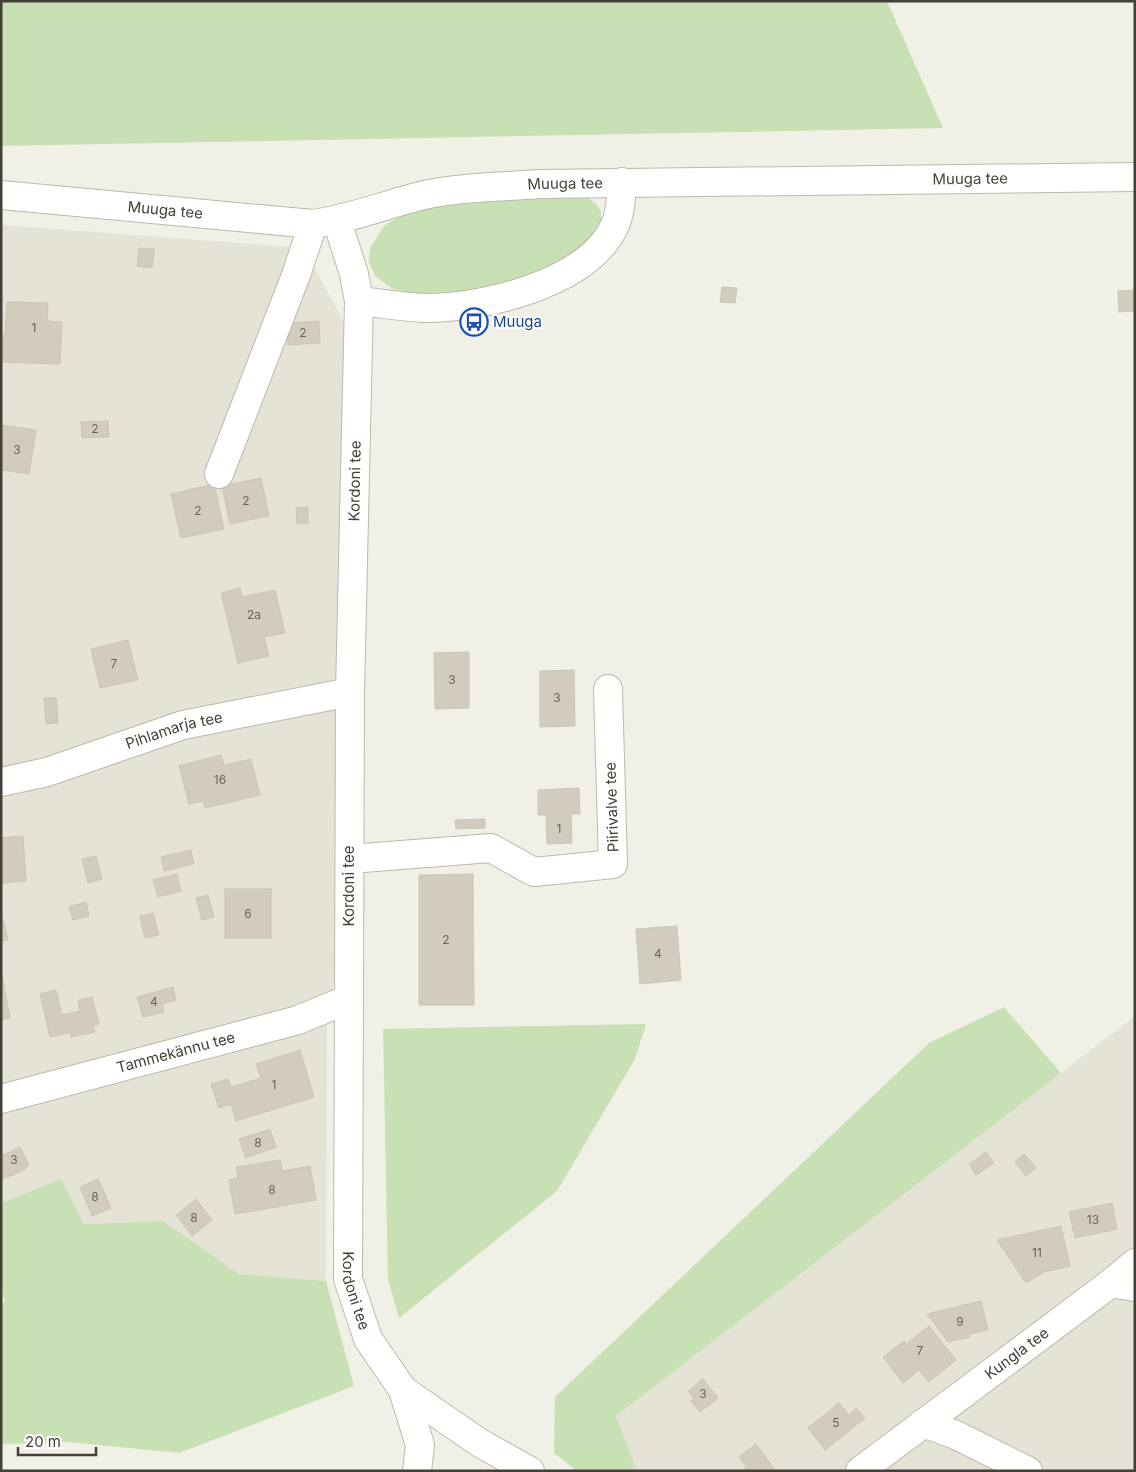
<svg xmlns="http://www.w3.org/2000/svg" width="1136" height="1472" font-family="Inter,sans-serif">
	<style>
		.residential { fill: #e5e2d6 }
		.green { fill: #c8e1b4 }
		.building { fill: #d2ccbe; stroke: #ccc5b2 }
		.lines { fill: none; stroke-linecap: round; stroke-linejoin: round }
		.minor-casing { stroke: #bcb8ab; stroke-width: 30 }
		.minor { stroke: #fff; stroke-width: 28 }
		.labels { text-anchor: middle; stroke-width: 4; stroke-linejoin: round; paint-order: stroke }
		.number-label { font-size: 12px; fill: #686359 }
		.street-label { font-size: 15px; fill: #444037; stroke: #fff }
		.transit-label { font-size: 15px; fill: #164399; stroke: #fff; text-anchor: start }
	</style>
	<rect width="100%" height="100%" fill="#f1f0e7"/>
	<g class="residential">
		<path d="M1,225L304,248L348,330L350,859L327,1029L326,1281L239,1274L163,1221L84,1224L61,1179L1,1203Z"/>
		<path d="M1135,1016V1471H637L616,1416Z"/>
	</g>
	<g class="green">
		<path d="M1,1H887L943,128L1,146Z"/>
		<path d="M581,195L591,200L598,206L601,212V220L589,239L572,254L537,273L479,290L420,294L393,289L376,277L369,263L370,248L384,226L404,214L448,204L525,197Z"/>
		<path d="M1004,1007L1061,1073L616,1416L637,1471H577L554,1453L555,1397L929,1043Z"/>
		<path d="M646,1024L635,1059L557,1191L399,1318L388,1280L383,1029Z"/>
		<path d="M61,1179L84,1224L163,1221L239,1274L326,1281L354,1386L179,1453L69,1442L1,1444V1302H5L1,1284V1203Z"/>
	</g>
	<g class="building">
		<path d="M139,248L154,249L152,268L137,266Z"/>
		<path d="M722,287L737,288L735,303L720,302Z"/>
		<path d="M1135,290V311L1119,312L1118,291Z"/>
		<path d="M7,302L48,303L47,321L62,322L60,364L1,362V335H5Z"/>
		<path d="M319,321L320,343L288,345L287,323Z"/>
		<path d="M481,321L482,329L465,332L464,324Z"/>
		<path d="M108,421L109,437L82,438L81,422Z"/>
		<path d="M1,425L36,430L29,474L1,470Z"/>
		<path d="M261,478L269,516L230,524L222,486Z"/>
		<path d="M214,484L224,529L181,538L171,494Z"/>
		<path d="M308,507V523L297,524L296,508Z"/>
		<path d="M240,588L242,597L275,590L285,633L264,637L269,656L238,663L221,593Z"/>
		<path d="M128,640L138,680L100,688L91,649Z"/>
		<path d="M469,652V708L435,709L434,653Z"/>
		<path d="M574,670L575,726L540,727V671Z"/>
		<path d="M44,698H56L58,723L46,724Z"/>
		<path d="M221,755L224,765L251,759L260,795L205,808L203,801L189,804L179,766Z"/>
		<path d="M579,788L580,814H571L572,843L547,844L546,815H538V790Z"/>
		<path d="M485,819V828L456,829L455,820Z"/>
		<path d="M23,836L26,881L2,883L1,888V838Z"/>
		<path d="M191,850L194,864L164,871L161,857Z"/>
		<path d="M96,856L102,879L88,883L82,859Z"/>
		<path d="M177,874L181,891L158,897L153,880Z"/>
		<path d="M473,874L474,1005H419V875Z"/>
		<rect x="225" y="889" width="46" height="49"/>
		<path d="M208,895L214,917L202,920L196,898Z"/>
		<path d="M86,902L89,916L73,920L69,907Z"/>
		<path d="M153,913L159,935L145,938L140,916Z"/>
		<path d="M1,919H3L8,940L1,941Z"/>
		<path d="M677,926L681,980L640,984L636,929Z"/>
		<path d="M1,971L10,1018L1,1020Z"/>
		<path d="M173,987L176,1000L162,1004L164,1012L143,1017L137,997Z"/>
		<path d="M56,990L62,1015L80,1011L78,1000L92,997L99,1024L93,1025L95,1032L71,1037L70,1032L50,1037L40,994Z"/>
		<path d="M300,1050L314,1097L236,1121L231,1104L219,1108L211,1084L228,1079L231,1087L261,1078L256,1064Z"/>
		<path d="M270,1129L276,1147L246,1158L239,1139Z"/>
		<path d="M20,1147L29,1165L24,1170L1,1180V1156Z"/>
		<path d="M986,1152L994,1163L976,1175L969,1164Z"/>
		<path d="M1024,1154L1036,1168L1026,1176L1015,1162Z"/>
		<path d="M280,1160L282,1171L310,1166L316,1200L235,1214L229,1180L238,1178L236,1167Z"/>
		<path d="M98,1179L111,1208L92,1216L80,1187Z"/>
		<path d="M196,1199L212,1220L192,1236L176,1215Z"/>
		<path d="M1112,1203L1117,1229L1075,1238L1069,1212Z"/>
		<path d="M1061,1226L1070,1266L1044,1272L1026,1283L997,1240Z"/>
		<path d="M981,1301L988,1330L969,1334L970,1337L948,1342L927,1314Z"/>
		<path d="M929,1326L956,1360L929,1382L919,1370L903,1383L883,1357L904,1341L907,1344Z"/>
		<path d="M703,1379L718,1398L700,1412L691,1401L694,1399L688,1391Z"/>
		<path d="M839,1403L849,1415L856,1408L865,1418L825,1450L808,1428Z"/>
		<path d="M756,1444L776,1471H741L747,1467L739,1457Z"/>
	</g>
	<g class="lines">
		<g class="minor-casing">
			<g id="minor">
				<path id="s1" d="M1,195L313,224C351,219 387,204 424,195C462,187 500,187 539,184L1135,177"/>
				<path id="s2" d="M337,221L354,274L359,301L350,692L348,1279L368,1339L403,1390L480,1443L530,1471"/>
				<path d="M359,301C380,303 402,307 423,308C481,309 587,284 614,227C621,213 621,197 622,182"/>
				<path d="M219,474L296,275L313,224"/>
				<path id="s3" d="M1,782L47,772L183,725L350,692"/>
				<path d="M350,859L491,848L534,872L613,864L608,689"/>
				<path id="s4" d="M1,1099L298,1020L349,999"/>
				<path d="M1111,1283L1135,1263"/>
				<path d="M403,1390L420,1445L417,1471"/>
				<path d="M923,1423L956,1435L1028,1471"/>
				<path id="s5" d="M860,1471L1111,1283L1135,1287"/>
			</g>
		</g>
		<use href="#minor" class="minor"/>
	</g>
	<defs>
		<g id="bus-ring" transform="scale(1.4375)"><circle r="9.5" fill="#fff" stroke="#1a4fb4" stroke-width="1.5"/><path d="M-5-6H5V4H4V6H2V4H-2V6H-4V4H-5ZM-3.5-4V0h7V-4ZM-3.5 1.2v1.5H-2V1.2ZM2 1.2v1.5H3.5V1.2Z" fill="#1a4fb4"/></g>
	</defs>
	<g fill-rule="evenodd">
		<use href="#bus-ring" x="474" y="322"/>
	</g>
	<g class="labels">
		<g class="number-label">
			<text x="34" y="332">1</text>
			<text x="303" y="337">2</text>
			<text x="95" y="433">2</text>
			<text x="17" y="454">3</text>
			<text x="246" y="505">2</text>
			<text x="198" y="515">2</text>
			<text x="254" y="619">2a</text>
			<text x="114" y="668">7</text>
			<text x="452" y="684">3</text>
			<text x="557" y="702">3</text>
			<text x="220" y="784">16</text>
			<text x="559" y="833">1</text>
			<text x="248" y="918">6</text>
			<text x="446" y="944">2</text>
			<text x="658" y="958">4</text>
			<text x="154" y="1006">4</text>
			<text x="274" y="1089">1</text>
			<text x="258" y="1147">8</text>
			<text x="14" y="1164">3</text>
			<text x="272" y="1194">8</text>
			<text x="95" y="1201">8</text>
			<text x="194" y="1222">8</text>
			<text x="1093" y="1224">13</text>
			<text x="1037" y="1257">11</text>
			<text x="960" y="1326">9</text>
			<text x="920" y="1355">7</text>
			<text x="703" y="1398">3</text>
			<text x="836" y="1427">5</text>
		</g>
		<g class="street-label">
			<text dy="5" stroke="none"><textPath href="#s1" startOffset="975">Muuga tee</textPath></text>
			<text dy="5" stroke="none"><textPath href="#s1" startOffset="570">Muuga tee</textPath></text>
			<text dy="5" stroke="none"><textPath href="#s1" startOffset="165">Muuga tee</textPath></text>
			<text transform="translate(355 481) rotate(-89)" y="5">Kordoni tee</text>
			<text dy="5" stroke="none"><textPath href="#s3" startOffset="181">Pihlamarja tee</textPath></text>
			<text transform="translate(612 807) rotate(-92)" y="5">Piirivalve tee</text>
			<text transform="translate(349 886) rotate(-90)" y="5">Kordoni tee</text>
			<text dy="5" stroke="none"><textPath href="#s4" startOffset="181">Tammekännu tee</textPath></text>
			<text dy="5" stroke="none"><textPath href="#s2" startOffset="1074">Kordoni tee</textPath></text>
			<text dy="5" stroke="none"><textPath href="#s5" startOffset="196">Kungla tee</textPath></text>
		</g>
		<g class="transit-label">
			<text x="493" y="327">Muuga</text>
		</g>
	</g>
	<rect width="1136" height="1472" fill="none" stroke="#444037" stroke-width="5"/>
	<path d="M18 1447v8h78v-8" fill="none" stroke="#444037" stroke-width="2.5"/>
	<text x="25" y="1447" font-size="15" fill="#444037" stroke="#ffffff" stroke-width="4" paint-order="stroke">20 m</text>
</svg>
